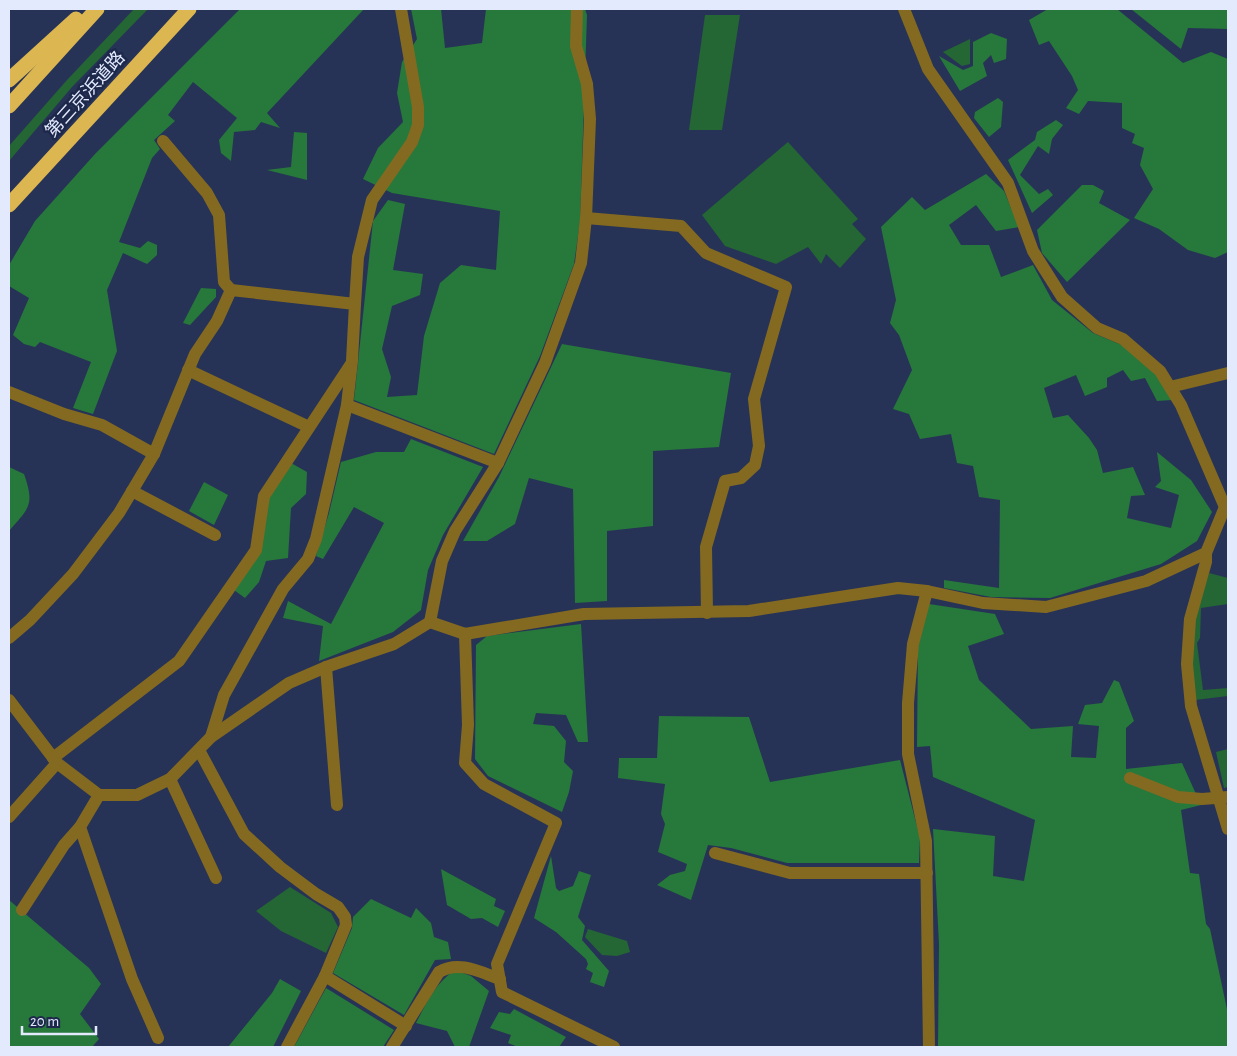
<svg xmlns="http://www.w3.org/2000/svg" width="1237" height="1056" font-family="'Alegreya Sans','Noto Sans JP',sans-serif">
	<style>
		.green { fill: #246634 }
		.forest { fill: #27783b }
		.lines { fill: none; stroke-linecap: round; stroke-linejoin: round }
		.minor { stroke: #846a20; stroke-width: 12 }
		.highway { stroke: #dcb650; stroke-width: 15 }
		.labels { text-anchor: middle; stroke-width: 5; stroke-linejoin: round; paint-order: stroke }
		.street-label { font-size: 18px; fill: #e3eafd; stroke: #1d284b }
	</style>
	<rect width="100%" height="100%" fill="#273356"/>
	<g class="green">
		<path d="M134,9H148L72,87L9,161V146L67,80Z"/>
		<path d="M705,15H740L722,130H689Z"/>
		<path d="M970,39V64L962,66L943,52Z"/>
		<path d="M788,142L858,219L852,224L866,239L840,268L826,254L821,264L808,247L776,264L725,246L702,215Z"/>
		<path d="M1209,573L1228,578V604L1201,608L1200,638L1197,643L1203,690L1228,688V696L1195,700L1191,656L1194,620Z"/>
		<path d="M1228,749V787L1224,788L1216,752Z"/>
		<path d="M290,887L331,913L338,927L326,953L281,931L256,911Z"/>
		<path d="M588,929L627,941L630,952L617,956L602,955L585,937Z"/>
	</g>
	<g class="forest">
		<path d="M240,9H364L267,113L280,128L261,122L255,130L234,132L231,161L221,153L219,140L237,118L193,82L168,115L175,121L154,140L160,149L152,158L119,242L140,248L148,241L157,245V255L147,264L123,253L107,290L117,351L93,414L73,408L91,362L40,342L35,347L24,344L13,335L29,298L9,286V265L35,221L95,154Z"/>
		<path d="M411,9H441L445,48L482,43L486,9H585L587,15L580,222L574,264L540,356L494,454L354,400L373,221L388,200L405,204L393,270L423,274L420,295L392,306L382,349L391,377L387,397L417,395L424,336L440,283L461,265L496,270L500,211L392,193L363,179L378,148L403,122L397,93L402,62L417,39Z"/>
		<path d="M1048,9H1117L1183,63L1211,52L1228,59V252L1215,258L1188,250L1159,229L1134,218L1153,189L1140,165L1144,148L1132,143L1135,134L1122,128V103L1088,101L1079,114L1066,108L1078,90L1072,76L1049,41L1039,45L1029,20Z"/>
		<path d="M1131,9H1228V29L1188,28L1181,49Z"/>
		<path d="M991,33L1007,39L1006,59L994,63L991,55L983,63L987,76L960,91L939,56L963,70L973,66V42Z"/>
		<path d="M998,98L1003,102L1001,127L989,137L974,118L975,112Z"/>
		<path d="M1056,120L1063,125L1052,139L1049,154L1038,146L1020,175L1039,194L1048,189L1053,195L1032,213L1008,160L1035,140L1037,132Z"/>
		<path d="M294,132L307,133V180L267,170L291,167Z"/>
		<path d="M986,174L1004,191L1019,227L996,231L976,205L949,225L961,245H989L1001,277L1033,265L1052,300L1093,333L1122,345L1157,375L1172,400L1157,401L1145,378L1131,381L1123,370L1107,378V387L1085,396L1076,375L1044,388L1053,418L1068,415L1089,438L1097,450L1103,473L1133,467L1145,495L1131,496L1127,518L1171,528L1179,495L1155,487L1161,481L1157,452L1191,480L1212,512L1197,541L1161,564L1050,598L991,597L944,588V580L999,588L1000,500L979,497L973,466L957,463L951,434L920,439L909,414L893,409L912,370L899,335L890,323L896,300L881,227L912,197L925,210Z"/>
		<path d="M1082,185H1093L1104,191L1099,203L1130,220L1067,282L1042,253L1037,230Z"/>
		<path d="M201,288L216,289V297L190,325L183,323Z"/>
		<path d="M562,344L731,373L719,447L653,451V526L607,531V601L575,603L573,489L529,478L515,524L487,541H463L499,477Z"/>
		<path d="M411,439L483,467L443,535L428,570L421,610L393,632L319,661L323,626L283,618L288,601L331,624L384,523L354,507L323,559L316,556L329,513L341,462L376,452H404Z"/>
		<path d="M291,463L307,472L306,494L291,508L288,558L266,561L259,582L245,598L234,590L260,551L268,496Z"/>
		<path d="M9,467L24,474C35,505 29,508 9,531Z"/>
		<path d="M204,482L228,495L214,525L189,511Z"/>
		<path d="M929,604L995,614L1004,634L968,646L979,680L1031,729L1073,726L1071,757L1096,758L1099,726L1078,724L1085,705L1102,703L1114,680L1119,682L1134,721L1126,728V769L1182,763L1201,805L1181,810L1190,873L1199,874L1206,924L1210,929L1228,1014V1047H938L939,944L933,829L995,836L993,876L1024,881L1035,820L933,777L930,746L917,747L918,647Z"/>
		<path d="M581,624L588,742H578L566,715L536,713L533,724L554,726L566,741L564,762L573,771L569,792L562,812L488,776L475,759L476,645L487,636Z"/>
		<path d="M659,716L749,717L770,782L900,760L920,838L919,863H787L731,848L708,845L691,900L657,885L670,875L685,871L687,864L658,852L665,824L661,814L665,784L618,778L619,758H657Z"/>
		<path d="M551,856L556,888L559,891L573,886L579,871L591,875L578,917L585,926L582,940L609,971L604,987L590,982L593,973L586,969L588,964L586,959L556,932L534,918Z"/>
		<path d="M441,869L496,899L494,906L505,911L498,927L482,918L471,919L447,905Z"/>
		<path d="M371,899L411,918L416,908L431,923L434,937L448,942L451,959L435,960L404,1015L333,973L352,928L353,917Z"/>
		<path d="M9,900L89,968L101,984L80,1014L99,1039L92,1047H9Z"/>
		<path d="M455,970L471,976L489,991L469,1047H455L447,1031L416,1023C426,1004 436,982 455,970Z"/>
		<path d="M280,979L301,991L273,1047H228L272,993Z"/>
		<path d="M326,988L394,1030L383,1047H294Z"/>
		<path d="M514,1009L566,1037L559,1047H518L508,1043L511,1035L490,1028L499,1012L510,1014Z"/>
	</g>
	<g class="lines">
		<g class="minor">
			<path d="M904,9L928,69L1008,183L1033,251L1062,297L1097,328L1123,339L1160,371L1181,405L1225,507"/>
			<path d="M586,218L681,226L706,253L786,287L754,399L759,446L755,465L741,478L725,481L706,547L707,613"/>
			<path d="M355,304L358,257L372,200L412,142L418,125V107L401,9"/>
			<path d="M188,370L309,427"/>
			<path d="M1170,387L1228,373"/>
			<path d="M9,392L64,414L102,425L154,454"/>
			<path d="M347,405L498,463"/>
			<path d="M132,491L215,535"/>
			<path d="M1206,553V562L1190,619L1187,664L1191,706L1228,829"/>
			<path d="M927,591L913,644L908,703V754L926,841L929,1047"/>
			<path d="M430,622L442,561L455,531L498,463L545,363L581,263L586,218L590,119L587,84L576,46L577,9"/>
			<path d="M465,634L468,725L465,763L484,784L556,823L497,964L502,992L614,1047"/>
			<path d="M9,638L30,620L73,574L119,513L154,454L195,354L217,321L231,290L224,282L219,215L207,193L163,141"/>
			<path d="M326,667L337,805"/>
			<path d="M9,700L57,763L99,795H137L170,779L211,737L289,683L326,667L394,644L430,622L465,634L584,614L749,611L898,588L927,591L983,603L1046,607L1146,581L1206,553L1225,507H1228"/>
			<path d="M211,737L224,695L283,589L308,559L316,539L347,405L352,361L355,304L231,290"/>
			<path d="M199,750L244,834L280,867L316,894L338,907L345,917L346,925L325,976L287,1047"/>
			<path d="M53,758L179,661L256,550L264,496L351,364"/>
			<path d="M1130,778L1178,797L1202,799L1228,797"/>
			<path d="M170,779L216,878"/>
			<path d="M99,795L80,827L132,979L158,1038"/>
			<path d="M9,817L57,763"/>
			<path d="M715,853L790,873H927"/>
			<path d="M22,910L64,845L80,827"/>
			<path d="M325,976L406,1026"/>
			<path d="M392,1047L439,972C459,960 480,972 500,979"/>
		</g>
		<g class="highway">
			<path d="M9,80L76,19"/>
			<path d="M9,106L97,9"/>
			<path d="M9,205L189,9"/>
		</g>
	</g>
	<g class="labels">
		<g class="street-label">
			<text transform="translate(85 94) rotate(-48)" y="6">第三京浜道路</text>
		</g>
	</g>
	<rect width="1237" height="1056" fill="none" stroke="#e3eafd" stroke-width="20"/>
	<path d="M22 1026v8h74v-8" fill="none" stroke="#e3eafd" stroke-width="2.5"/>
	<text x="30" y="1026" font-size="15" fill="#e3eafd" stroke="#1d284b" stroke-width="4" paint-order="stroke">20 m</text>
</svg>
